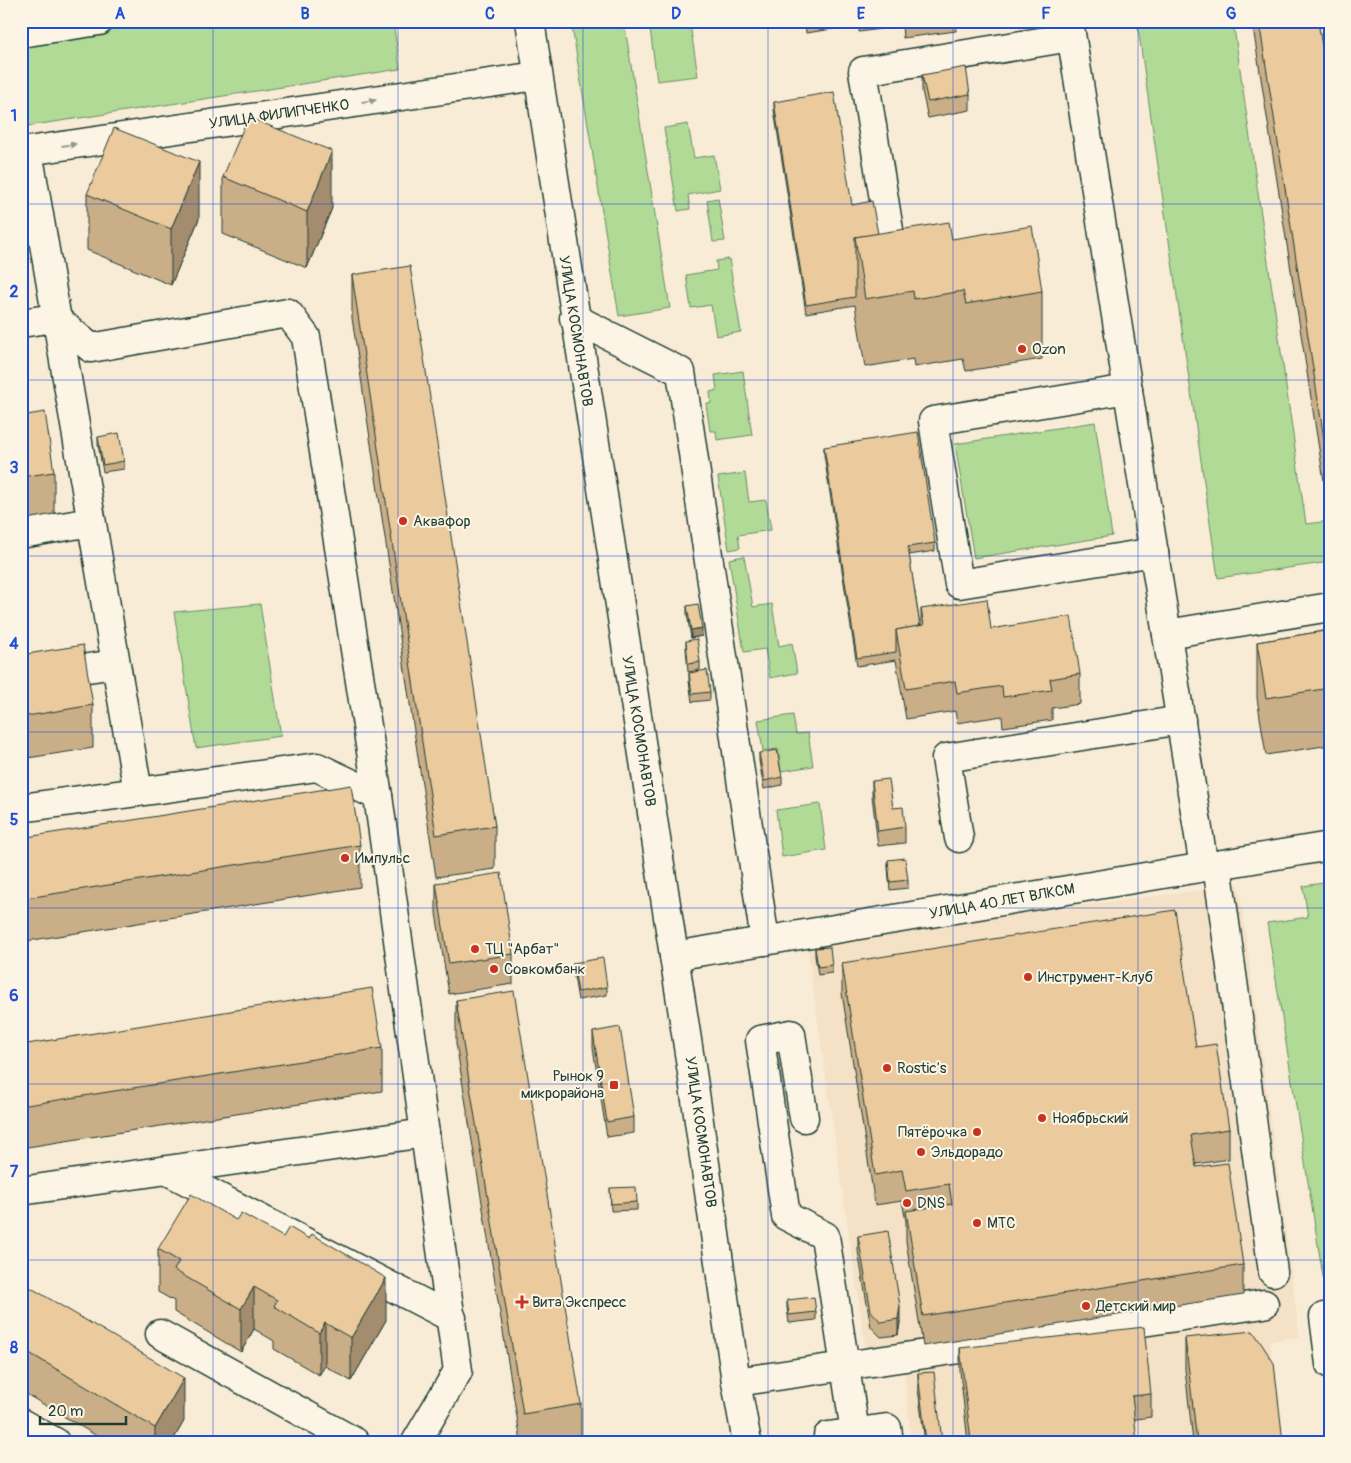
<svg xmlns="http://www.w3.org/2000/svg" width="1351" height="1463" font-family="Pangolin,sans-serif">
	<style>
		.built { fill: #f5e2c6 }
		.green { fill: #b1da97; stroke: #688c66 }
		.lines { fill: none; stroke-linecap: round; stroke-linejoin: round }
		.minor-casing { stroke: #1f3d34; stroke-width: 31 }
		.major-casing { stroke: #1f3d34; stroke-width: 31 }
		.minor { stroke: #fcf5e5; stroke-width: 28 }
		.major { stroke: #fcf5e5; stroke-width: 28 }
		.wall { fill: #caae87; stroke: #1f3d34 }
		.shaded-wall { fill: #a48d6e; stroke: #1f3d34 }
		.building { fill: #ebca9d; stroke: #1f3d34 }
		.oneway { fill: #8e998c }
		.grid { fill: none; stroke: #1d4ed8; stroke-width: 1; stroke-opacity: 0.55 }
		.poi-dot { fill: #c8321e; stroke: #fcf5e5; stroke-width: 2 }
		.labels { text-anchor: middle; stroke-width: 4; stroke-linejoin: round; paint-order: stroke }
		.street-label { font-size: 15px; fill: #1f3d34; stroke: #fcf5e5 }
		.poi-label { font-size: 15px; fill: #1f3d34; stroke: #fcf5e5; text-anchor: start }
		.neatline { fill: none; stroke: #1d4ed8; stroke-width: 2 }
		.grid-label { font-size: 16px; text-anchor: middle; font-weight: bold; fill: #1d4ed8 }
	</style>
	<rect width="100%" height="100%" fill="#f9ecd7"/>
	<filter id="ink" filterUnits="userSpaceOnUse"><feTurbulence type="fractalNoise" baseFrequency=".02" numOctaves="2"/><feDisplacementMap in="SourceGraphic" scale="10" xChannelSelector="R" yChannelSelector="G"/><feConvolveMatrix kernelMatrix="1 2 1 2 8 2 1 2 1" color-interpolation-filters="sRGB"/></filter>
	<g filter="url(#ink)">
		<path class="built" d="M1239,885L1300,1337L1270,1341L1282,1442H911L904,1372L870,1379L806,941Z"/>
		<g class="green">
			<path d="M165,21H393L400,69L21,127V43Z"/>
			<path d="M571,21H624L670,308L619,316Z"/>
			<path d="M1137,21H1233L1306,524L1330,521V562L1218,578Z"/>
			<path d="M690,24L698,76L657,81L650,29Z"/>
			<path d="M688,124L694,158L714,155L720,189L688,195L690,209L678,211L664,128Z"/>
			<path d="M718,198L725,241L713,242L707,200Z"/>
			<path d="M729,259L741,332L716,336L711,305L691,308L686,275L717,270L716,261Z"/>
			<path d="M743,371L752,435L717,440L716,431H710L706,404L711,403L710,392L717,390L715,375Z"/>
			<path d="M1095,422L1112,536L974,558L955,444Z"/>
			<path d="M745,473L749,502L766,500L771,530L738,535L740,548L729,550L718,477Z"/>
			<path d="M744,556L753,607L772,604L779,646L792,643L797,673L770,678L765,649L744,652L729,559Z"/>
			<path d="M260,604L281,736L196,748L174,612Z"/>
			<path d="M793,715L796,734L808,733L813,766L781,771L778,749L763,751L758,720Z"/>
			<path d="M820,804L826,850L782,857L776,810Z"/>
			<path d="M1330,882V1308H1328L1267,923L1308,917L1303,886Z"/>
		</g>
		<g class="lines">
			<g class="minor-casing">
				<g id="minor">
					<path d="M1069,21L1204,867"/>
					<path d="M21,33L99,21"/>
					<path d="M21,152L537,76"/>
					<path d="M890,236L863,71L1071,37"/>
					<path d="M574,318L681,372L765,941"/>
					<path d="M21,323L55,318L91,348L288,313L306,337L378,796"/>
					<path d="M1128,389L933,421L959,584L1154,552"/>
					<path d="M21,534L91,522"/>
					<path d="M1167,634L1330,607"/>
					<path d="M21,678L115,664"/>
					<path d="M138,792L317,767L378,796L458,1371L416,1442"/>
					<path d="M21,808L138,792L28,151"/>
					<path d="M959,838L946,758L1181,720"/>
					<path d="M1217,865L1273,1272"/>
					<path d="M674,956L1330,846"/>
					<path d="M804,1118L791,1034L760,1040L786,1216L825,1236L855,1432"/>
					<path d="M168,1171L452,1318"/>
					<path d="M21,1191L425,1133"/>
					<path d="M1324,1317L1330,1364"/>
					<path d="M160,1334L355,1442"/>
					<path d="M736,1382L1264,1304"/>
					<path d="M21,1423L55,1442"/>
					<path d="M828,1442V1436L887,1428L889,1442"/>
				</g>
			</g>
			<g class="major-casing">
				<path id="major" d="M530,21L693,1079L736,1382L747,1442"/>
			</g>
			<use href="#minor" class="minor"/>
			<use href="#major" class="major"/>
		</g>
		<g class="wall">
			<path d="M805,21H976V22L956,25V31L903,38L902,26L859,32V25L806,33Z"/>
			<path d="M1252,21H1318L1330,97V513H1329Z"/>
			<path d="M922,75L970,94V110L928,118L922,91Z"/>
			<path d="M774,102L852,205L878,234L952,239L1042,291V359L966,371L963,359L914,367L913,359L865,367L855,305L806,313L774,110Z"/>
			<path d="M223,177L332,208L307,268L223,234Z"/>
			<path d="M87,194L199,219L171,285L87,250Z"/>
			<path d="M352,275L495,826V869L436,877L352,318Z"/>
			<path d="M21,416L54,472V514L21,520Z"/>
			<path d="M98,437L124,461V469L103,472L98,445Z"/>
			<path d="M824,447L935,543V551L909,555L920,626H921V609L991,629L1080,674V704L1052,708V720L1003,727L1002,716L957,723L955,711L906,719L896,660L857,666L824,455Z"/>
			<path d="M687,606L702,636L691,638L687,614Z"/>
			<path d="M1330,630V745L1266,755L1257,698V642Z"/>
			<path d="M686,641L700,662V670L688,672L686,648Z"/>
			<path d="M21,655L93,705V748L21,759Z"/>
			<path d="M689,673L710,692V700L692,702L689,681Z"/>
			<path d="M759,753L782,777V785L764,789L759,761Z"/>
			<path d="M872,781L893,808L905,827V843L878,846L872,796Z"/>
			<path d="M21,838L360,845V887L21,942Z"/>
			<path d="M888,860L908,880V888L890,890L888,868Z"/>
			<path d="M436,883L513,954V984L449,994L436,913Z"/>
			<path d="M815,948L832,965V973L818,975L815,956Z"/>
			<path d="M573,963L607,987V995L578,1000L573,971Z"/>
			<path d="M842,963L1196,1047L1229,1129V1159L1196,1164V1167L1243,1265V1295L923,1346L906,1241V1221L902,1201L875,1205L842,993Z"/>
			<path d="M456,1000L581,1404V1442H521L456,1043Z"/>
			<path d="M593,1032L634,1117V1133L607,1137L593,1048Z"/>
			<path d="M21,1045L382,1048V1091L21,1148Z"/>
			<path d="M610,1188L637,1202V1210L611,1211Z"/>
			<path d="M858,1236L900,1322L898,1335L881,1337L871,1327L858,1251Z"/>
			<path d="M158,1249L386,1320L351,1381L325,1366L319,1375L274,1349V1341L254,1329L241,1352L174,1312V1301L158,1292Z"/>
			<path d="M21,1282L184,1421L172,1442H107L21,1391Z"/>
			<path d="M787,1300L816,1312V1320L789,1323L787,1308Z"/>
			<path d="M1185,1338L1283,1442H1193L1185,1369Z"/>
			<path d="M960,1348L1151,1394V1417L968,1442L960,1371Z"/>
			<path d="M918,1373L942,1442H925L918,1389Z"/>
		</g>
		<g class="shaded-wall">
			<path d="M332,151V208L307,268V212Z"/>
			<path d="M199,162V219L171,285V229Z"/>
			<path d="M702,628V636L691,638V630Z"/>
			<path d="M386,1278V1320L351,1381V1338Z"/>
			<path d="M254,1287V1329L241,1352V1309Z"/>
			<path d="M900,1306V1322L898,1335V1319Z"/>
			<path d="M325,1323V1366L319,1375V1333Z"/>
			<path d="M184,1378V1421L172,1442H155V1428Z"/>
		</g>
		<g class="building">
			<path d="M1259,21H1318L1330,97V471H1329Z"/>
			<path d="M966,67L970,94L928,102L922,75Z"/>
			<path d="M834,92L852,205L872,201L878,234L855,237V297L806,305L774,102Z"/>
			<path d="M248,117L332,151L307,212L223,177Z"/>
			<path d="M114,128L199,162L171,229L87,194Z"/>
			<path d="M949,222L952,239L1032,226L1042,291L966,304L963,291L914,299L913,291L865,299L855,237Z"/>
			<path d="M410,266L495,826L436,835L352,275Z"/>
			<path d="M45,412L54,472L21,477V416Z"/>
			<path d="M918,432L935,543L908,547L920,626L896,630V652L857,658L824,447Z"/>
			<path d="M119,433L124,461L103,465L98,437Z"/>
			<path d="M987,599L991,629L1071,616L1080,674L1050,679L1052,690L1003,697L1002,686L957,693L955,681L906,689L896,630L924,625L921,609Z"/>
			<path d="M698,604L702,628L691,630L687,606Z"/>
			<path d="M1330,630V688L1266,698L1257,642Z"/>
			<path d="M697,639L700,662L688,664L686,641Z"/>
			<path d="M83,645L93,705L21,717V655Z"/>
			<path d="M707,670L710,692L692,694L689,673Z"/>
			<path d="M777,750L782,777L764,781L759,753Z"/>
			<path d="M889,779L893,808L903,807L905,827L878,831L872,781Z"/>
			<path d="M351,785L360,845L21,899V838Z"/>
			<path d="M905,858L908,880L890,882L888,860Z"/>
			<path d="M501,873L513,954L449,964L436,883Z"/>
			<path d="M1175,910L1196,1047L1216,1044L1229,1129L1191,1135L1196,1167L1228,1163L1243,1265L923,1316L906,1211L952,1204L949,1184L906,1191L902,1170L875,1175L842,963Z"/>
			<path d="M830,947L832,965L818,967L815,948Z"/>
			<path d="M603,958L607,987L578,992L573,963Z"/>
			<path d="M372,988L382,1048L21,1106V1045Z"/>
			<path d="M514,991L581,1404L523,1414L456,1000Z"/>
			<path d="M620,1027L634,1117L607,1122L593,1032Z"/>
			<path d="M636,1187L637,1202L611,1204L610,1188Z"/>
			<path d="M191,1194L236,1220L241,1213L283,1237L289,1227L309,1239L312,1234L386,1278L351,1338L325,1323L319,1333L274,1306L277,1300L254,1287L241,1309L174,1270L179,1261L158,1249Z"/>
			<path d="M888,1231L900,1306L898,1319L881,1322L871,1311L858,1236Z"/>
			<path d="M21,1282L184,1378L155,1428L21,1348Z"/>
			<path d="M814,1297L816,1312L789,1315L787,1300Z"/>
			<path d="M1144,1327L1151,1394L1132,1396L1137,1442H968L971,1441L960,1348Z"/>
			<path d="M1253,1331L1274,1363L1283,1442H1197L1185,1338Z"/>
			<path d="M934,1372L942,1442H926L918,1373Z"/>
		</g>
		<defs><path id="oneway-solid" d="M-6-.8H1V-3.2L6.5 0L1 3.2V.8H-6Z" transform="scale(1.25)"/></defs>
		<g class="oneway">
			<use href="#oneway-solid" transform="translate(369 101) rotate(-8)"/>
			<use href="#oneway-solid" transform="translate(69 145) rotate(-8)"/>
		</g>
	</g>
	<path class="grid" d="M213,21V1442M398,21V1442M583,21V1442M768,21V1442M953,21V1442M1138,21V1442M21,204H1330M21,380H1330M21,556H1330M21,732H1330M21,908H1330M21,1084H1330M21,1260H1330"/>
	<g class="poi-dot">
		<circle cx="1022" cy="349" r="5"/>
		<circle cx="403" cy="521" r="5"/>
		<circle cx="345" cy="858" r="5"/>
		<circle cx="475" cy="949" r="5"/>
		<circle cx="494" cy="969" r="5"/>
		<circle cx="1028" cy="977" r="5"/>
		<circle cx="887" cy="1068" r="5"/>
		<rect x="609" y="1080" width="10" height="10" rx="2.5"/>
		<circle cx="1042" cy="1118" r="5"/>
		<circle cx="977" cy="1132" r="5"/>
		<circle cx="921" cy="1152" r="5"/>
		<circle cx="907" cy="1203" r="5"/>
		<circle cx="977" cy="1223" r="5"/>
		<path d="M519.5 1294.5h5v5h5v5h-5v5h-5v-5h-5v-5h5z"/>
		<circle cx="1086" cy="1306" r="5"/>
	</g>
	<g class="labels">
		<g class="street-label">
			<text transform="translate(279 114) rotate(-8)" y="5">УЛИЦА ФИЛИПЧЕНКО</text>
			<text transform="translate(576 331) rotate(81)" y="5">УЛИЦА КОСМОНАВТОВ</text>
			<text transform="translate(639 731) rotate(81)" y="5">УЛИЦА КОСМОНАВТОВ</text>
			<text transform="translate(1002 901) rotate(-10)" y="5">УЛИЦА 40 ЛЕТ ВЛКСМ</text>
			<text transform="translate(701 1132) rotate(82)" y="5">УЛИЦА КОСМОНАВТОВ</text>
		</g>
		<g class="poi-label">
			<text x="1032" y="354">Ozon</text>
			<text x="413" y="526">Аквафор</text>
			<text x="355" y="863">Импульс</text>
			<text x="485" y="954">ТЦ "Арбат"</text>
			<text x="504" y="974">Совкомбанк</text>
			<text x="1038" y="982">Инструмент-Клуб</text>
			<text x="897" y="1073">Rostic's</text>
			<text x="604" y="1081" text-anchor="end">Рынок 9<tspan x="604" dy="17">микрорайона</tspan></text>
			<text x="1052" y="1123">Ноябрьский</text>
			<text x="967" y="1137" text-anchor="end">Пятёрочка</text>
			<text x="931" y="1157">Эльдорадо</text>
			<text x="917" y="1208">DNS</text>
			<text x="987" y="1228">МТС</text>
			<text x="532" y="1307">Вита Экспресс</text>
			<text x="1096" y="1311">Детский мир</text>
		</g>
	</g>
	<rect width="1351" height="1463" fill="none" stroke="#fcf5e5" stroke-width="55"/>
	<path d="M40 1416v8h86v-8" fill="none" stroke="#1f3d34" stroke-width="2.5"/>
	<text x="48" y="1416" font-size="15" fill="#1f3d34" stroke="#fcf5e5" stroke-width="4" paint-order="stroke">20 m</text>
	<rect x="28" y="28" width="1296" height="1408" class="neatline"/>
	<g class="grid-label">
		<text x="120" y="19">A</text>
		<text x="305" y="19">B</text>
		<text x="490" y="19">C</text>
		<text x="676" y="19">D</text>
		<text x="861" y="19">E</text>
		<text x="1046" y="19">F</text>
		<text x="1231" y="19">G</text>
		<text x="14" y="121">1</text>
		<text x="14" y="297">2</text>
		<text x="14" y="473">3</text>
		<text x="14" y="649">4</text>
		<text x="14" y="825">5</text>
		<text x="14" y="1001">6</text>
		<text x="14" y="1177">7</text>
		<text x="14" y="1353">8</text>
	</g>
</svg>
